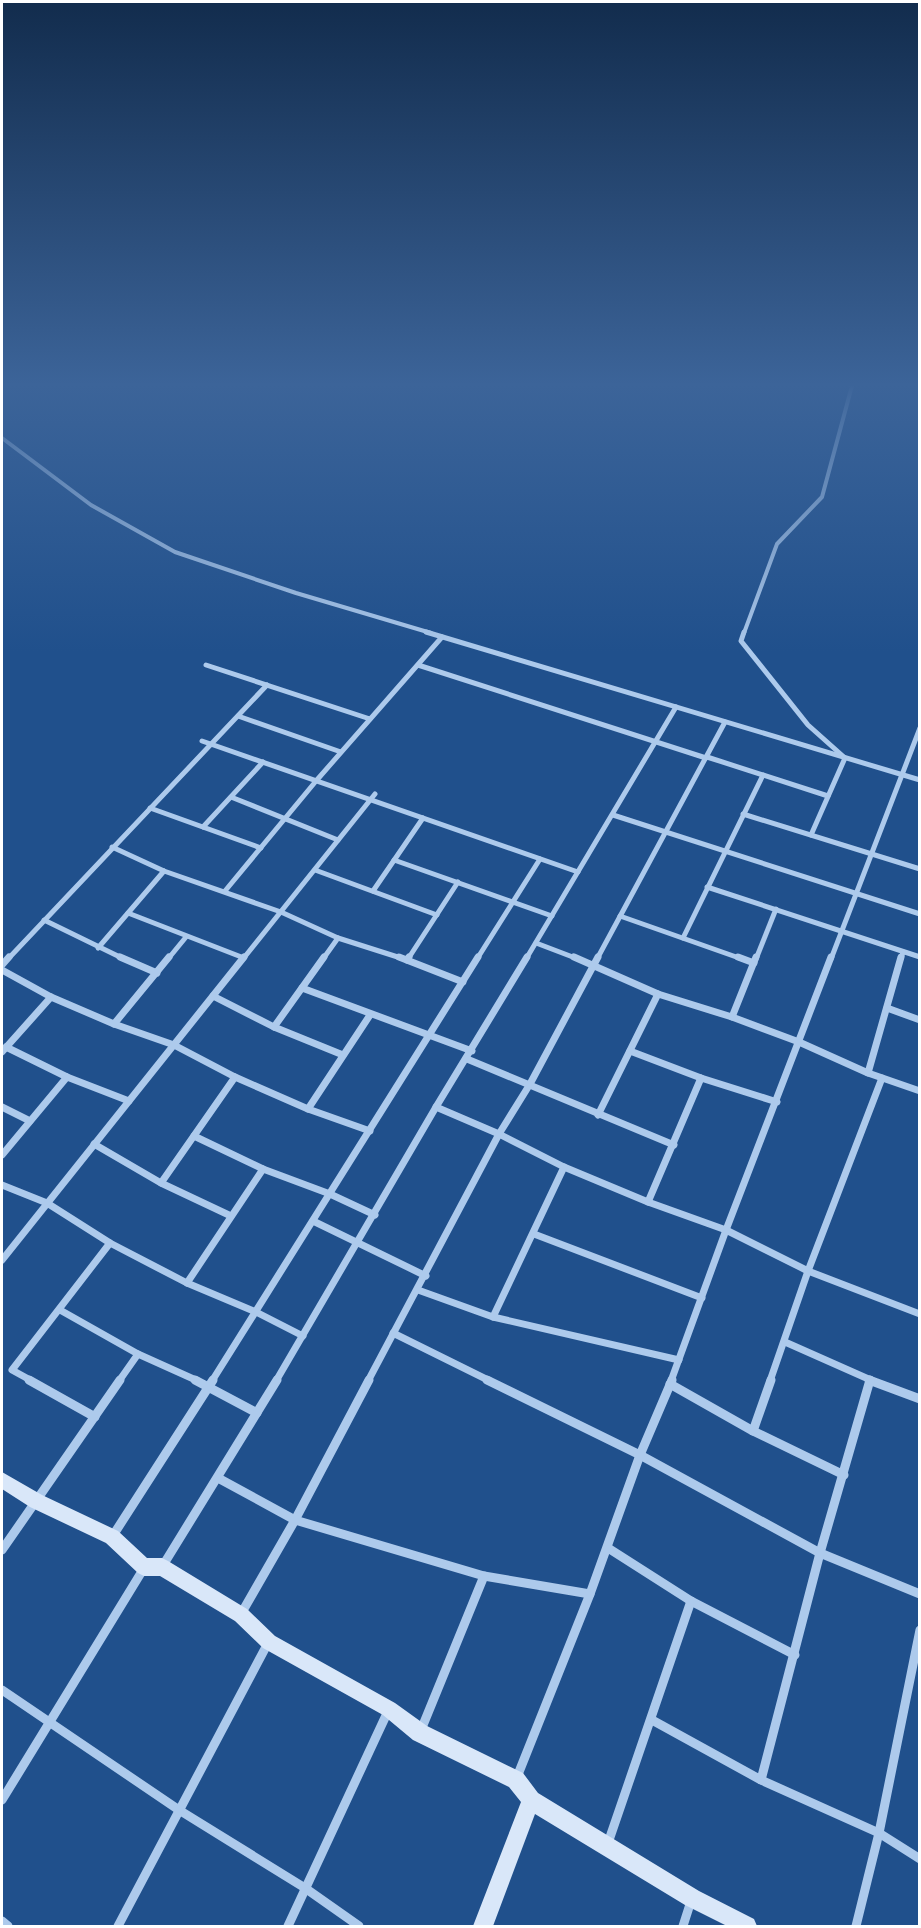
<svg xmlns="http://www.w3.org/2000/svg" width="921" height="1928" font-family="'Work Sans',sans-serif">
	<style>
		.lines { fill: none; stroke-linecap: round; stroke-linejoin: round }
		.street-far3 { stroke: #adcaec; stroke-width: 4 }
		.street-far2 { stroke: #adcaec; stroke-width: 5 }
		.street-far1 { stroke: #adcaec; stroke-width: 7 }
		.street { stroke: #adcaec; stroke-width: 9 }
		.secondary { fill: #d9e7f9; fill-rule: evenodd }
	</style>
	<rect width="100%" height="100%" fill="#20508c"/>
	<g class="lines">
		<g class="street-far3">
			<path d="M2,438L91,505L175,552L296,593L431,633"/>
			<path d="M744,633L777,544L822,497L853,382"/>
		</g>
		<g class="street-far2">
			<path d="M426,632L920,780"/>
			<path d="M744,632L741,641L808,725L845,758L811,835"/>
			<path d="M206,665L370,719"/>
			<path d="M418,665L706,758"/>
			<path d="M238,716L341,752"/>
			<path d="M202,741L578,872"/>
			<path d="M707,757L828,796"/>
			<path d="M231,797L338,840"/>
			<path d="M150,808L261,848"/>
			<path d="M743,814L920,869"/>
			<path d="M613,815L920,914"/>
			<path d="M203,827L263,762"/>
			<path d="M112,847L164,871L281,912L338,938L404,959"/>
			<path d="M394,860L552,916"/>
			<path d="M315,870L437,915"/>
			<path d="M707,887L920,957"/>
			<path d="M225,891L316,781L442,637"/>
			<path d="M373,891L423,818"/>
			<path d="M128,913L244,958"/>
			<path d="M620,916L742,959"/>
			<path d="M44,920L124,959"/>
			<path d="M683,938L763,775"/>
			<path d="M536,943L578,959"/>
			<path d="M98,948L164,871"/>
			<path d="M8,959L267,685"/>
			<path d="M168,959L186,937"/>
			<path d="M243,959L375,794"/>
			<path d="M323,959L338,938"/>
			<path d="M408,959L458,882"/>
			<path d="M477,959L540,859"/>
			<path d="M526,959L676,707"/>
			<path d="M597,959L725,722"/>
			<path d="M756,959L776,909"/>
			<path d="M831,959L920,728"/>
			<path d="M901,959L903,952"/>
		</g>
		<g class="street-far1">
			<path d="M120,957L157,973"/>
			<path d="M399,957L463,982"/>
			<path d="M574,957L658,994L732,1017L799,1042L868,1073L920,1091"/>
			<path d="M738,957L754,963"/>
			<path d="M407,960L409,957"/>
			<path d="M2,965L9,957"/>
			<path d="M2,970L51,997L114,1024L174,1045L235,1077L308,1109L370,1131"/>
			<path d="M302,988L472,1051"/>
			<path d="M213,996L274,1027L343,1055"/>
			<path d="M887,1008L920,1020"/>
			<path d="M732,1017L756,957"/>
			<path d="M114,1024L169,957"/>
			<path d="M274,1027L324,957"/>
			<path d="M6,1047L67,1077L129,1101"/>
			<path d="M630,1051L701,1078L777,1102"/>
			<path d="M2,1052L51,997"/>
			<path d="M467,1059L674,1145"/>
			<path d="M868,1073L901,957"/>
			<path d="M2,1107L30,1121"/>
			<path d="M436,1107L499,1134L564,1167L648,1202L726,1230L808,1271L920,1314"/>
			<path d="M308,1109L370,1015"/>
			<path d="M598,1115L658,994"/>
			<path d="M194,1136L263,1169L330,1194L375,1215"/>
			<path d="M94,1144L161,1183L231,1216"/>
			<path d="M2,1155L67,1077"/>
			<path d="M161,1183L235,1077"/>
			<path d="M2,1185L47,1203L110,1243L187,1283L256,1312L303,1336"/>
			<path d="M648,1202L701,1078"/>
			<path d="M313,1221L426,1276"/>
			<path d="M534,1234L702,1298"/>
			<path d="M2,1260L244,957"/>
			<path d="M187,1283L263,1169"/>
			<path d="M418,1290L493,1317L679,1360"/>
			<path d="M60,1310L138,1354L198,1381"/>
			<path d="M493,1317L564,1167"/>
			<path d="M393,1333L490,1381"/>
			<path d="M785,1342L873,1381"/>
			<path d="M32,1381L12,1370L110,1243"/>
			<path d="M119,1381L138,1354"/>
			<path d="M212,1381L478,957"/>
			<path d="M276,1381L436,1107L527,957"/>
			<path d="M368,1381L499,1134L530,1084L598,957"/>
			<path d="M671,1381L726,1230L831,957"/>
			<path d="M770,1381L808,1271L882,1078"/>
		</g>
		<g class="street">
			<path d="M29,1380L95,1417"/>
			<path d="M195,1380L257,1413"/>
			<path d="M487,1380L640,1455L820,1553L920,1594"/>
			<path d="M869,1380L920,1399"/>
			<path d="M670,1384L753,1431L844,1475"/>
			<path d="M753,1431L771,1380"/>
			<path d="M218,1478L295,1520L484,1576L590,1594"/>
			<path d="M112,1537L213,1380"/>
			<path d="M608,1548L691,1601L795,1655"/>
			<path d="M2,1550L120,1380"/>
			<path d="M162,1567L277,1380"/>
			<path d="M241,1614L295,1520L369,1380"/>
			<path d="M2,1690L179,1810L305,1888L359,1926"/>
			<path d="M652,1720L761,1780L879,1833L920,1859"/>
			<path d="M421,1730L484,1576"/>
			<path d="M517,1777L590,1594L640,1455L672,1380"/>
			<path d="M761,1780L820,1553L870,1380"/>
			<path d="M2,1800L144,1568"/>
			<path d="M608,1843L691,1601"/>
			<path d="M2,1921L8,1926"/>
			<path d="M118,1926L268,1643"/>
			<path d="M288,1926L389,1709"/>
			<path d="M683,1926L691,1901"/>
			<path d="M856,1926L879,1833L920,1630"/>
		</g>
		<path class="secondary" d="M2,1472L42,1495L118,1531L147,1558H162L168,1561L247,1609L275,1636L395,1703L427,1726L523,1773L538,1793L699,1891L754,1919L757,1926H727L685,1905L535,1814L493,1926H473L521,1802L509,1787L413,1740L383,1715L263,1648L235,1621L160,1576H144L138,1573L106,1543L30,1507L2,1489Z"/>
	</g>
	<linearGradient id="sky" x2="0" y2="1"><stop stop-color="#122c4d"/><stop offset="0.59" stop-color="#3c6499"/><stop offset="1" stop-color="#3c6499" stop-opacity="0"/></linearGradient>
	<rect width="921" height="652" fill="url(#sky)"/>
	<rect width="921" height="1928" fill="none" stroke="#ffffff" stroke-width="6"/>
</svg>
